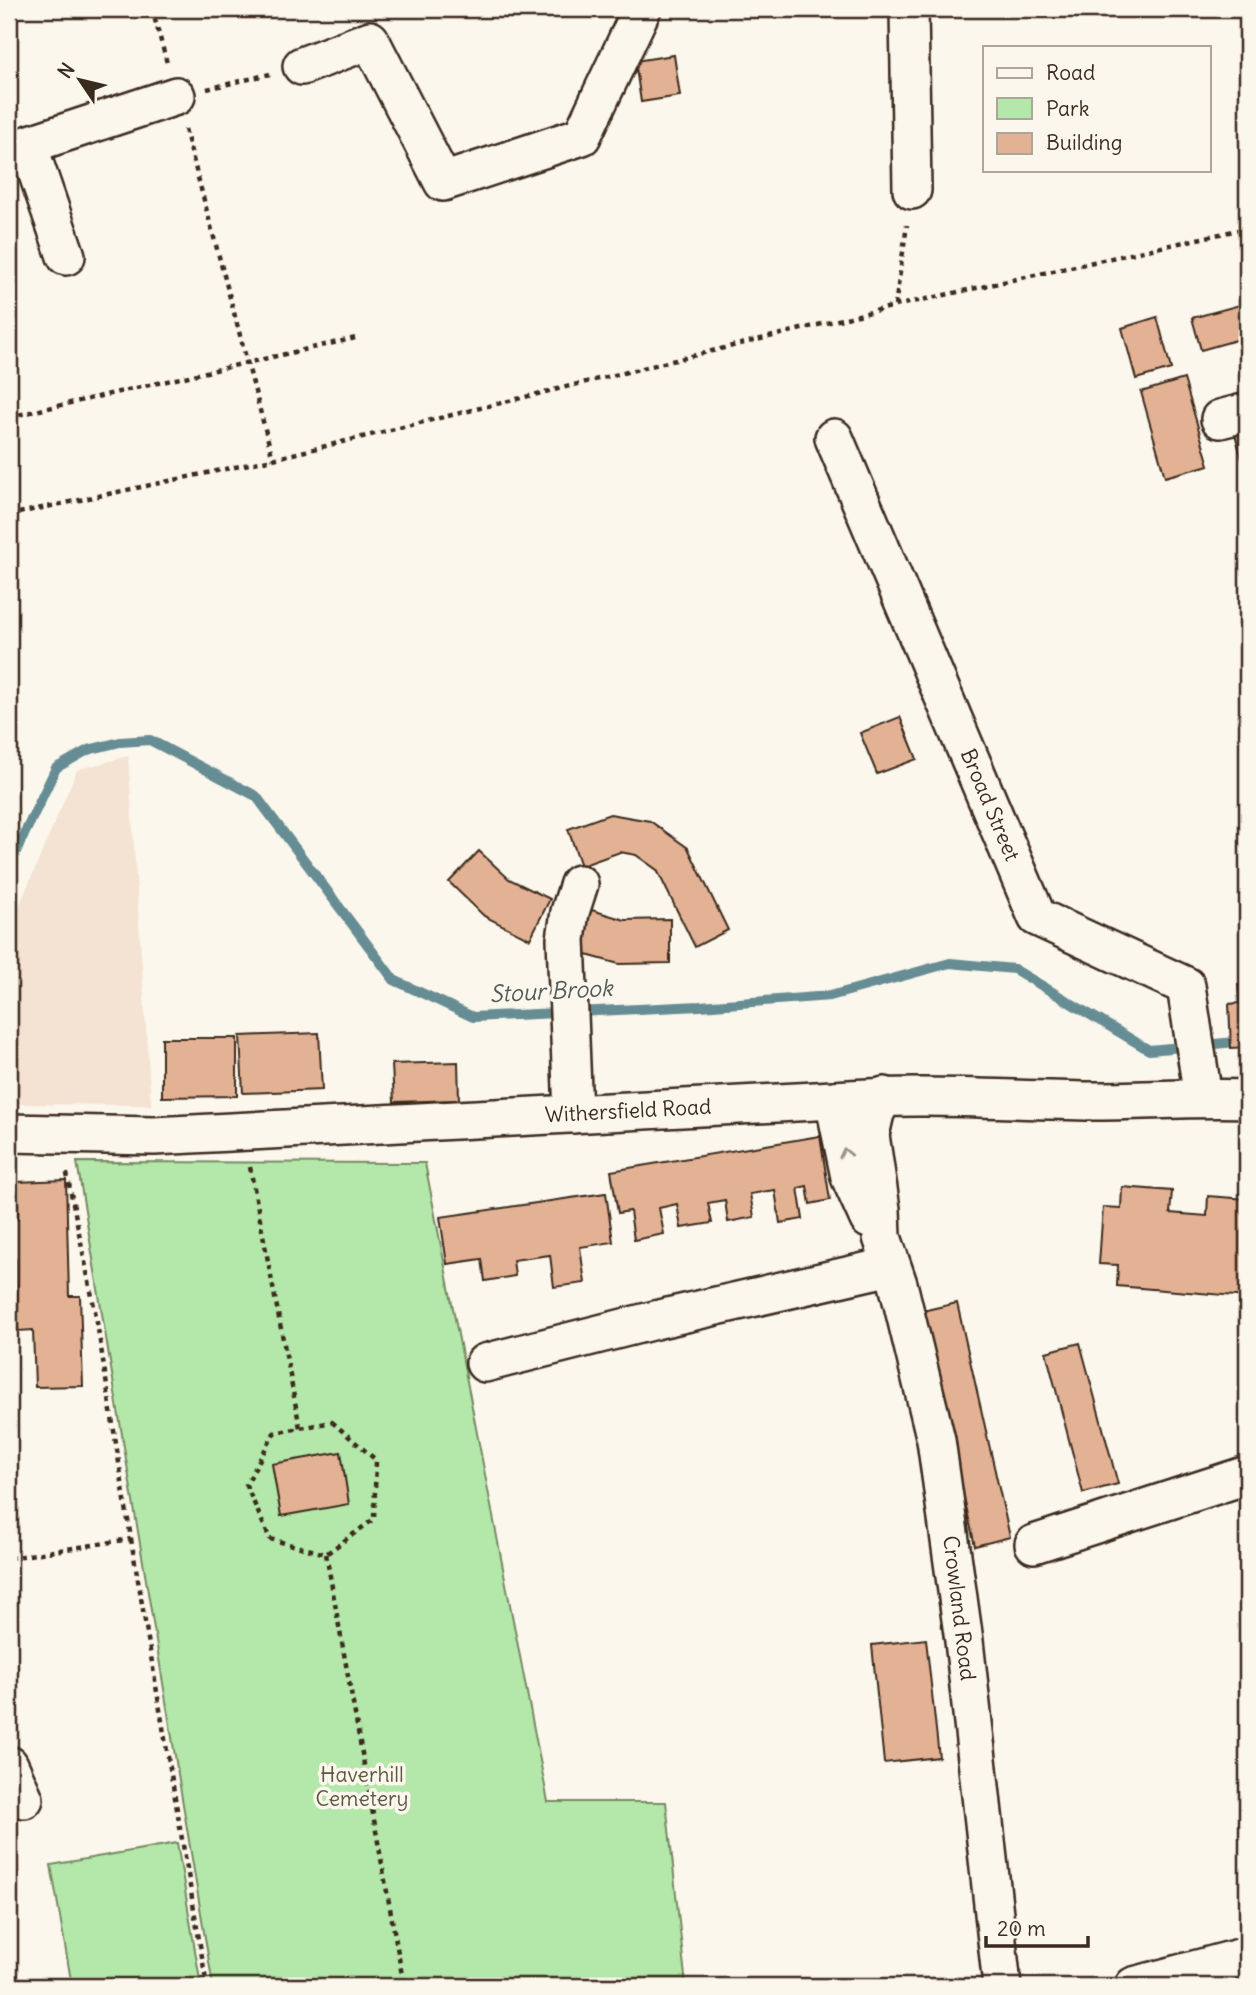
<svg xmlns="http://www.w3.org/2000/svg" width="1256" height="1995" font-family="Delius,sans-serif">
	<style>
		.built { fill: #f4e2d2 }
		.green { fill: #b3e8aa; stroke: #778964; stroke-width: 2 }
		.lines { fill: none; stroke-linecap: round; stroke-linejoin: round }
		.stream { stroke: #668c94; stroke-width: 10 }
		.building { fill: #e3b294; stroke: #3b2a1e; stroke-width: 2 }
		.minor-casing { stroke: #3b2a1e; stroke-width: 42 }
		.path { stroke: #3b2a1e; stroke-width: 4.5; stroke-dasharray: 5 5; stroke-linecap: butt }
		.minor { stroke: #fbf7ec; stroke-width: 37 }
		.oneway { stroke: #9b9085 }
		.labels { text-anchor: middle; stroke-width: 7; stroke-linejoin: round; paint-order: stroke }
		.street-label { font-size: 21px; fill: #3b2a1e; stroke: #fbf7ec }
		.park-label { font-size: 21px; fill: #595a41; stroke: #fbf7ec }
		.water-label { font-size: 23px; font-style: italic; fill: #505b59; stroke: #fbf7ec }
	</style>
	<rect width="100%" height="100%" fill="#fbf7ec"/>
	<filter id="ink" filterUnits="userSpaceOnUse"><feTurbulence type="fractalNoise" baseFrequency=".0143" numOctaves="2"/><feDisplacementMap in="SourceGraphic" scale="14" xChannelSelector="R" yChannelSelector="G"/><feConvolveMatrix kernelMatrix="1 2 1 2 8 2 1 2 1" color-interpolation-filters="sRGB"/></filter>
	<g filter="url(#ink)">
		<path class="built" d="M128,756L151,1105L9,1104V930L77,770Z"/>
		<g class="green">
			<path d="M77,1162L425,1163L548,1802H666L686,1986H213Z"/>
			<path d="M177,1843L201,1986H72L51,1865Z"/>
		</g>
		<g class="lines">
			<path class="stream" d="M9,866L56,768L88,750L120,742L150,740L256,796L394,980L473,1017L700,1006L830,996L950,963L1014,969L1149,1050L1247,1041"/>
		</g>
		<g class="building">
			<path d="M674,55L680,96L641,102L635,61Z"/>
			<path d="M1247,303V337L1201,350L1192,318Z"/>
			<path d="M1157,317L1171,369L1136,379L1122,328Z"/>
			<path d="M1184,379L1209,465L1165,477L1141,392Z"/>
			<path d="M1247,430V466L1244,467L1235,434Z"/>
			<path d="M900,717L917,759L877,774L860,733Z"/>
			<path d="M610,814L650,821L688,848L728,930L695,947L657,870L636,855L620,852L581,866L568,829Z"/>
			<path d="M479,851L509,879L550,899L530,939L484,916L449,882Z"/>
			<path d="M585,908L625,920L670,919V963L619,964L572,951Z"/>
			<path d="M1247,984V1047L1231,1048L1229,1004L1239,1003L1238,985Z"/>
			<path d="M319,1033L322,1090L243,1093L240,1036Z"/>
			<path d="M162,1038H237V1096L162,1097Z"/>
			<path d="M458,1062L459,1100L394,1102L392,1064Z"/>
			<path d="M820,1136L830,1200L810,1204L807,1186L798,1188L803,1219L780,1223L775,1190L750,1194L754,1217L728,1222L725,1200L708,1203L712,1223L681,1228L677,1204L659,1208L664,1234L634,1240L630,1211L618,1213L611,1171Z"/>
			<path d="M66,1180L69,1296H80L83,1386L35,1387L33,1330L18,1331L16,1259H9V1219H18L17,1182Z"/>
			<path d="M1122,1187L1172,1191L1170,1213L1207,1216L1208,1196L1247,1199V1297L1117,1286L1118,1265L1099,1264L1103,1207L1121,1208Z"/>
			<path d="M606,1193L613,1242L580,1247L585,1283L554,1287L550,1255L513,1260L515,1276L485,1281L482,1259L447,1264L440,1217Z"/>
			<path d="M957,1303L1010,1537L975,1546L922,1311Z"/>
			<path d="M1080,1343L1118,1484L1083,1493L1046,1352Z"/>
			<path d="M341,1452L349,1504L281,1516L272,1464Z"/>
			<path d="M926,1639L939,1757L884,1763L872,1645Z"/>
		</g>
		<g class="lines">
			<g class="minor-casing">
				<g id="minor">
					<path d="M909,9L912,190"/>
					<path d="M302,66L370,40L443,182L582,136L642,9"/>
					<path d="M28,145L66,256"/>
					<path d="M9,151L176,96"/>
					<path d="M1220,419L1247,412"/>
					<path d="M834,438L1037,917L1186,986L1203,1097"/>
					<path d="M884,1096L875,1113L870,1135L881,1209L882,1237L898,1284L936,1440L964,1641L1002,1986"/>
					<path d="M834,1100L850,1177L869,1219"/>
					<path d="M573,1114L566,939L570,912L579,884"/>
					<path d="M9,1133L154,1136L834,1100C920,1093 1005,1100 1092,1101C1144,1101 1195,1097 1247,1099"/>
					<path d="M485,1363L655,1320L891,1266"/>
					<path d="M1034,1544L1247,1475"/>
					<path d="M9,1765L24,1799"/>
					<path d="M1134,1986L1247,1956"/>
				</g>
			</g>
			<g class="path">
				<path d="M152,9L167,63"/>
				<path d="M207,89L270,74"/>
				<path d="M185,129L273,459"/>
				<path d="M895,306L907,225"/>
				<path d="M9,417L360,337"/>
				<path d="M9,515L273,459L895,306L1247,228"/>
				<path d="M250,1167L300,1428"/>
				<path d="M332,1422L376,1460L374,1519L326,1554L270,1539L246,1485L274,1433Z"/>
				<path d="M131,1539L207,1986"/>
				<path d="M326,1554L404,1986"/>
				<path d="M9,1558L131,1539L96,1316L66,1169"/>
			</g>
			<use href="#minor" class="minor"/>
		</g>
		<defs><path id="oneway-chevron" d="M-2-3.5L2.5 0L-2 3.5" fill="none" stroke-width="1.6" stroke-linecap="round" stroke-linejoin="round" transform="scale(1.75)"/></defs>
		<use class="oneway" href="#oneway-chevron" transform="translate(845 1153) rotate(-102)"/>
	</g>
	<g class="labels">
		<g class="street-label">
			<text transform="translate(990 805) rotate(67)" y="7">Broad Street</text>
			<text transform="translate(628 1111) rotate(-3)" y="7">Withersfield Road</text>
			<text transform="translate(959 1608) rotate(83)" y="7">Crowland Road</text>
		</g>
		<g class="park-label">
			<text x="362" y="1782">Haverhill<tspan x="362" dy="24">Cemetery</tspan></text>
		</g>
		<g class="water-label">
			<text transform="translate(551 991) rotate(-3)" y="8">Stour Brook</text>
		</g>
	</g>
	<rect width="1256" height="1995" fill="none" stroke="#fbf7ec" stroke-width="35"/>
	<rect x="18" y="18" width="1221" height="1960" fill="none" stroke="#3b2a1e" stroke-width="2.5" filter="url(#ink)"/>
	<rect x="983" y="46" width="228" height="126" fill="#fbf7ec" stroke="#aea59a" stroke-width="2"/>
	<rect x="997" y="68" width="35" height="10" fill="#fbf7ec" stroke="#aea59a" stroke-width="2"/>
	<text x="1046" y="80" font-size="21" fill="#3b2a1e">Road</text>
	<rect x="997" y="98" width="35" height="21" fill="#b3e8aa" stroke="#aea59a" stroke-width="2"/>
	<text x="1046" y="116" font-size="21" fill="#3b2a1e">Park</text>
	<rect x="997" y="133" width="35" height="21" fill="#e3b294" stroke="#aea59a" stroke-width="2"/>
	<text x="1046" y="150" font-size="21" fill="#3b2a1e">Building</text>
	<g transform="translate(80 80) rotate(305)" stroke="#fbf7ec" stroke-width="5" paint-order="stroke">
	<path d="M0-5L12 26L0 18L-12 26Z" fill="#3b2a1e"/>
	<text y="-10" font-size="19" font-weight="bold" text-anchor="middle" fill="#3b2a1e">N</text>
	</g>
	<path d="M986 1936v10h102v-10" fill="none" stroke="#3b2a1e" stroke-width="3.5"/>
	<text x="997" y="1936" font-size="21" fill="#3b2a1e" stroke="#fbf7ec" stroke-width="5" paint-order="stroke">20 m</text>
</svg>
